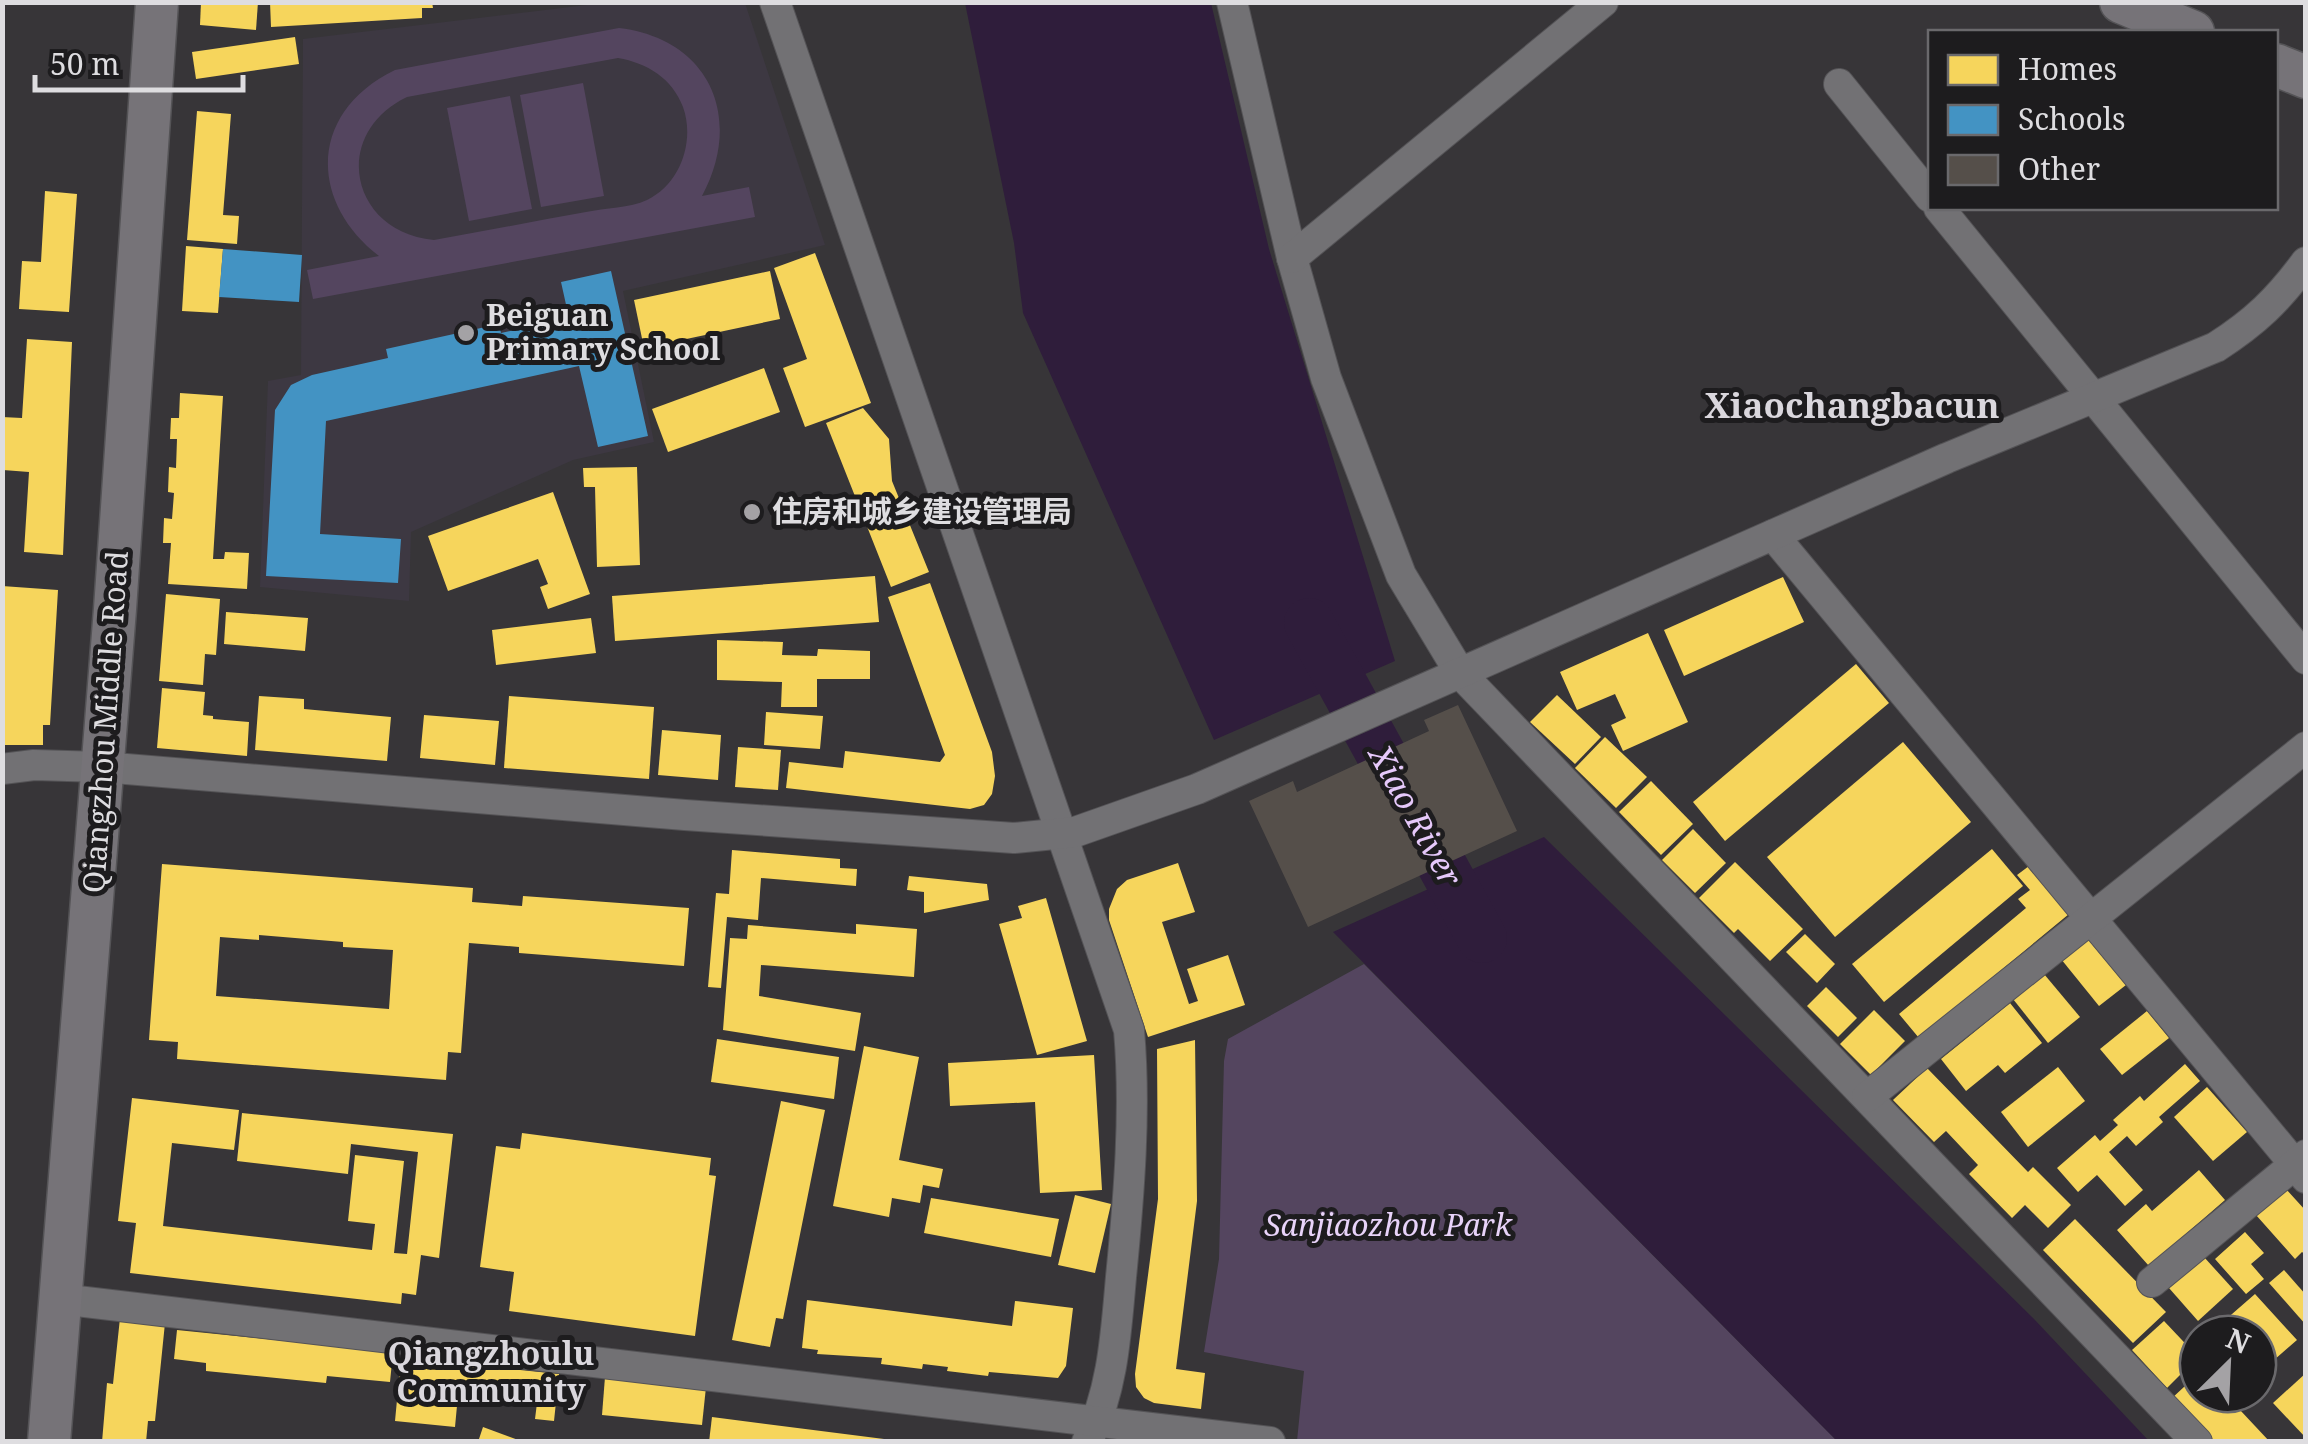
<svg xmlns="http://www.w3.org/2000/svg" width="2308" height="1444" font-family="'Noto Serif','Noto Sans SC',serif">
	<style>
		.built { fill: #3d3842 }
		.green { fill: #54455f; fill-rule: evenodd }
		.water { fill: #2f1d3b }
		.homes { fill: #f6d55c; fill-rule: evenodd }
		.schools { fill: #4393c3 }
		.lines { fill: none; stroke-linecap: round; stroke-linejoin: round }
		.river { stroke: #2f1d3b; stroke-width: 50 }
		.building { fill: #554f4a }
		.minor-casing { stroke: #545356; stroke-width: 32 }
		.secondary-casing { stroke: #545356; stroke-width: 45 }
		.minor { stroke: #727174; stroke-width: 30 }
		.secondary { stroke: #767378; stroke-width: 42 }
		.poi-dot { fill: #a4a2a5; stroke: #1d1c1e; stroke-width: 4 }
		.labels { text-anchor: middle; stroke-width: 10; stroke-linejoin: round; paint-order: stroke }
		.poi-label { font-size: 30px; font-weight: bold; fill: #dedde0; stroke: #1d1c1e; text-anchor: start }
		.street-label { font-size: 30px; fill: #dedde0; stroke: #1d1c1e }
		.park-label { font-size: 30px; font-style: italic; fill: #e8d3f9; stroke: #1d1c1e }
		.water-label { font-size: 32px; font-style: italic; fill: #e6c9fb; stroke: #1d1c1e }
		.neighbourhood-label { font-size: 32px; font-weight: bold; fill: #dad7dd; stroke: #1d1c1e }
		.quarter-label { font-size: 35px; font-weight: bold; fill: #dad7dd; stroke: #1d1c1e }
	</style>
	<rect width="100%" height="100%" fill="#373538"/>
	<path class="built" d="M603,3H745L825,245L623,291L654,442L573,460L411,532L409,601L260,587L268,381L301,375L303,39Z"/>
	<g class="green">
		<path d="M619,28C710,39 744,118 702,196L749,187L755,217L313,299L307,270L379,256C307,200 310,111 395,70ZM618,58C647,63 672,78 683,107C695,140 681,184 647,200C630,208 605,208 586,212C536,221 485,231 434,240C350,232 330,134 407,97Z"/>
		<path d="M583,83L604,196L541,207L520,95Z"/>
		<path d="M510,96L532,209L469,221L447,108Z"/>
		<path d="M1364,964L1837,1441H1297L1304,1371L1204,1352L1219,1259L1224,1061L1228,1039Z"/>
	</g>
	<g class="water">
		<path d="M965,3H1211L1269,249L1395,661L1214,740L1023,313L1014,243Z"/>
		<path d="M1544,837L2034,1319L2149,1441H1837L1333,932Z"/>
	</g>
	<g class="homes">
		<path d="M201,2H258L256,30L200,25Z"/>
		<path d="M270,2H432L433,8H422V18L271,27Z"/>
		<path d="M295,37L299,64L196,79L192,52Z"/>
		<path d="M197,111L231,114L223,215L239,216L237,244L187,240Z"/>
		<path d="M45,191L77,194L69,312L19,309L22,261L41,262Z"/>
		<path d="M186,246L223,249L218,313L182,311Z"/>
		<path d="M815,253L871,403L805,427L783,368L807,359L774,268Z"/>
		<path d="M770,271L780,319L644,348L634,300Z"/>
		<path d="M27,339L72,342L63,555L24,552L29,472L3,470L2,417L22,418Z"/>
		<path d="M764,368L780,412L668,452L652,409Z"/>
		<path d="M180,393L223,396L213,559H224L225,552L249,553L247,589L168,584L171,543H163L164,518L172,519L174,493L168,492L169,467L176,468L177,439H170L171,418H179Z"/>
		<path d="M863,408L889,439L892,481L929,572L891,587L826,423Z"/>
		<path d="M637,467L640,565L597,567L595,487H584L583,468Z"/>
		<path d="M553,492L590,594L548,609L540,587L548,584L538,559L448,591L428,536Z"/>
		<path d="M875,576L879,622L615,641L612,596Z"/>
		<path d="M1783,577L1804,622L1684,676L1664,630Z"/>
		<path d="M930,583L992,752L995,776L992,794L984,805L970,809L786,788L789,762L843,768L845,751L940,762L945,755L888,597Z"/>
		<path d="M2,586L58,590L50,725H43V745H2Z"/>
		<path d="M166,594L220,599L216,655L205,654L203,685L159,681Z"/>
		<path d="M226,612L308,618L305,651L224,644Z"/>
		<path d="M591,618L596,653L496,665L492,630Z"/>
		<path d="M1648,633L1688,722L1623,751L1611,725L1626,718L1615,694L1577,710L1560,672Z"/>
		<path d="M717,640L783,642L782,655L817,656L818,649L870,651V679H817V707H781L782,682L717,680Z"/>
		<path d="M1856,664L1889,703L1725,841L1693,802Z"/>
		<path d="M162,688L205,692L203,715L213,716V719L249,722L247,756L157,748Z"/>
		<path d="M1557,695L1601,737L1575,764L1530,722Z"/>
		<path d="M259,696L304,699V709L391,717L387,761L255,750Z"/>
		<path d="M509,696L654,707L649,779L504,768Z"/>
		<path d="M766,712L823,716L820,749L764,745Z"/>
		<path d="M424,715L499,721L495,765L420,758Z"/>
		<path d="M662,730L721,735L718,780L658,775Z"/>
		<path d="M1605,737L1647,777L1616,808L1575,768Z"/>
		<path d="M1903,742L1971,822L1835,937L1767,857Z"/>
		<path d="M738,747L781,750L778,790L735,787Z"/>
		<path d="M1651,781L1693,824L1661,855L1619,812Z"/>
		<path d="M1693,829L1726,863L1695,893L1662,860Z"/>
		<path d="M1992,849L2023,886L1884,1002L1852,964Z"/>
		<path d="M732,850L840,859V868L857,869L856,886L761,878L758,920L727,917L721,988L708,987L716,893L729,894Z"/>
		<path d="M1735,862L1803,929L1770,961L1738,929L1734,933L1699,898Z"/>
		<path d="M1178,863L1195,912L1162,922L1189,1004L1198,1001L1187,969L1228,955L1245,1005L1148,1037L1109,920V909L1117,889L1127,880Z"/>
		<path d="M162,864L473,888L472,902L522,906L523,896L689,908L684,966L519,953V947L469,943L461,1053L448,1052L446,1080L177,1059L178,1042L149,1040ZM259,935L343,942V947L393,950L389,1009L216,996L220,937L259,940Z"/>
		<path d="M2029,866L2069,914L1919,1038L1899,1014L2026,908L2018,899L2030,890L2017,875Z"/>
		<path d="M909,876L987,884L989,900L924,913V892L907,890Z"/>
		<path d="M1046,898L1087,1041L1037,1055L999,924L1022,918L1018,906Z"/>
		<path d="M856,924L917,929L914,977L761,965L759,996L861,1013L855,1051L723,1030L730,938L747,939L748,925L856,934Z"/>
		<path d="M1805,934L1835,964L1817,983L1786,952Z"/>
		<path d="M2087,938L2126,985L2099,1006L2061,959Z"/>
		<path d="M2044,974L2080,1017L2048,1043L2013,999Z"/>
		<path d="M1826,987L1857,1018L1838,1037L1807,1006Z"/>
		<path d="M2010,1003L2042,1043L2005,1073L1998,1065L1966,1091L1941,1059Z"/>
		<path d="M1874,1010L1905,1041L1871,1075L1840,1044Z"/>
		<path d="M2147,1011L2169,1038L2122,1075L2100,1049Z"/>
		<path d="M717,1039L839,1057L834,1099L711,1082Z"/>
		<path d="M1195,1040L1197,1201L1176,1369L1205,1373L1201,1409L1154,1403L1144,1398L1136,1387L1135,1374L1158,1199L1157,1049Z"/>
		<path d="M864,1046L919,1057L899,1160L943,1169L939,1188L923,1185L920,1203L892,1198L889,1217L833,1206Z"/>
		<path d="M1094,1055L1102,1190L1040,1193L1035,1102L950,1106L948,1063Z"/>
		<path d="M2185,1064L2200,1081L2159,1117L2163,1122L2136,1146L2127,1136L2109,1152L2143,1190L2125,1206L2097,1175L2078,1192L2057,1168L2095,1135L2100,1141L2118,1125L2113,1120L2140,1096L2144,1101Z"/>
		<path d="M2058,1067L2085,1101L2028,1147L2001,1112Z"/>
		<path d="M1927,1068L2028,1172L2033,1167L2071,1205L2048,1228L2025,1205L2012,1218L1969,1174L1978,1165L1946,1131L1934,1142L1893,1100Z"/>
		<path d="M2207,1087L2247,1132L2213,1161L2174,1117Z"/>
		<path d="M132,1098L239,1110L234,1150L172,1143L163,1226L372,1250L375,1224L348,1221L355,1155L404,1161L394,1253L407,1254L418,1152L351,1144L348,1174L237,1161L242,1113L453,1134L439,1258L421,1255L416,1295L402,1293L401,1304L130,1273L136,1223L118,1221Z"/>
		<path d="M781,1101L825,1110L783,1319L776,1318L770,1347L732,1340Z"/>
		<path d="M522,1133L711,1158L709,1175L716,1176L695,1336L509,1311L514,1272L480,1267L496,1146L520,1149Z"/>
		<path d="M2199,1170L2225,1200L2149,1266L2117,1230L2146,1204L2152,1211Z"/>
		<path d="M2286,1189L2306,1211V1255L2302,1252L2295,1259L2256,1215Z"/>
		<path d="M1075,1195L1111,1204L1095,1273L1058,1265Z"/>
		<path d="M931,1198L1059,1219L1051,1257L924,1233Z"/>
		<path d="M2075,1219L2166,1312L2133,1343L2043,1250Z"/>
		<path d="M2245,1232L2264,1253L2251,1264L2264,1279L2246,1294L2215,1259Z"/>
		<path d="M2204,1257L2233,1289L2198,1321L2169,1288Z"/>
		<path d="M2284,1270L2306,1295V1325L2269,1283Z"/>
		<path d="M2255,1294L2297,1340L2258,1374V1334H2235L2224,1321Z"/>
		<path d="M807,1300L1012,1326L1015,1301L1073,1308L1066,1366L1058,1378L989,1372L988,1376L947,1371L948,1367L923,1364L922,1369L881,1364L882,1358L817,1354L818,1350L802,1348Z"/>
		<path d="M120,1318L165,1323L155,1421H148L146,1442H102L107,1383L113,1384Z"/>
		<path d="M2164,1321L2198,1357L2167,1388L2132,1350Z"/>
		<path d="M177,1330L393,1352L390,1382L327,1376L326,1383L206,1371V1363L174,1359Z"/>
		<path d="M401,1358L559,1374L554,1421L535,1419L537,1403L458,1395L455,1427L395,1421Z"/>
		<path d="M2306,1373V1438L2273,1403Z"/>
		<path d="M2198,1374V1394H2225L2270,1442H2212L2171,1399Z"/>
		<path d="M605,1377L706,1387L702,1425L602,1415Z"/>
		<path d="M712,1417L884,1439L883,1442H709Z"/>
		<path d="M483,1427L521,1441V1442H478Z"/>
	</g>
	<g class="schools">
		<path d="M223,249L302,255L299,302L219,297Z"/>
		<path d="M611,271L648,436L598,447L579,366L326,421L320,534L401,539L398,583L266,576L275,410L291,385L312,375L388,358L386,349L499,324L501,333L569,318L561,282Z"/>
	</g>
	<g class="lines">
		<path class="river" d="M1309,623L1482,938"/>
	</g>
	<path class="building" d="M1458,705L1517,831L1308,927L1249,801L1293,781L1297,792L1429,731L1424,720Z"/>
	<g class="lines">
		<g class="minor-casing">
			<g id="minor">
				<path d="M775,2L1129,1030C1136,1111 1129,1196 1121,1277C1116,1333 1113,1391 1087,1442"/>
				<path d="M1232,2L1292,258L1326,378L1401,575L1460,673L2197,1442"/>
				<path d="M1839,84L1930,197"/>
				<path d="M1939,208L2306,659"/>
				<path d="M1292,258L1603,2"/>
				<path d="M1773,535L2306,1178"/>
				<path d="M2,769L34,765L102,767L685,815L1014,838L1075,832L1197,789L1947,458L2216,347C2255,322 2278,300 2306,262"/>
				<path d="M1867,1097L2306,747"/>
				<path d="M2152,1282L2306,1155"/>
				<path d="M60,1299L1270,1442"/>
			</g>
		</g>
		<g class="secondary-casing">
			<g id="secondary">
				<path d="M2121,2L2193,32"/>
				<path d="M2276,65L2306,77"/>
				<path d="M49,1442L115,609L157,2"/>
			</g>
		</g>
		<use href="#minor" class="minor"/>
		<use href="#secondary" class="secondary"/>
	</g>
	<g class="poi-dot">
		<circle cx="466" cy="333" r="10"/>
		<circle cx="752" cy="512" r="10"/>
	</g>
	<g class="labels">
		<g class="poi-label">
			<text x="486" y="326">Beiguan<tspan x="486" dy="34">Primary School</tspan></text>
			<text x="772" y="522">住房和城乡建设管理局</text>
		</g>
		<g class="street-label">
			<text transform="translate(106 722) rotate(-86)" y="10">Qiangzhou Middle Road</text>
		</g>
		<g class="park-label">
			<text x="1388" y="1236">Sanjiaozhou Park</text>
		</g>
		<g class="water-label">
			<text transform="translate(1415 816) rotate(61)" y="11">Xiao River</text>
		</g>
		<g class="neighbourhood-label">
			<text x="491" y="1365">Qiangzhoulu<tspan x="491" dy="37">Community</tspan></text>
		</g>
		<g class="quarter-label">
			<text x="1852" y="418">Xiaochangbacun</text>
		</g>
	</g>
	<rect width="2308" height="1444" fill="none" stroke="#dedde0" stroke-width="10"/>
	<rect x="1928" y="30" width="350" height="180" fill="#1d1c1e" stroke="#6a696c" stroke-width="2.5"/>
	<rect x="1948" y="55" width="50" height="30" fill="#f6d55c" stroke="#6a696c" stroke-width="2.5"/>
	<text x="2018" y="80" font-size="30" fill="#dedde0">Homes</text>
	<rect x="1948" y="105" width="50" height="30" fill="#4393c3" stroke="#6a696c" stroke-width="2.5"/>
	<text x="2018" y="130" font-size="30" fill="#dedde0">Schools</text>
	<rect x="1948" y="155" width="50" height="30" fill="#554f4a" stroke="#6a696c" stroke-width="2.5"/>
	<text x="2018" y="180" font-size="30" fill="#dedde0">Other</text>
	<g transform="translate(2228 1364) rotate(24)"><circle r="48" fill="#1d1c1e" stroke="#6a696c" stroke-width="2.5"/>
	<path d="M0-8L18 38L0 25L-18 38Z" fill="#a4a2a5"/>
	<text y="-15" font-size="28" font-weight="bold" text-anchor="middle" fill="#dedde0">N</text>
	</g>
	<path d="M35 75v15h208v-15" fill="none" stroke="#dedde0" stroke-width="5"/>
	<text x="50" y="75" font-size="30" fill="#dedde0" stroke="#1d1c1e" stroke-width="8" paint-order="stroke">50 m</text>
</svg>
